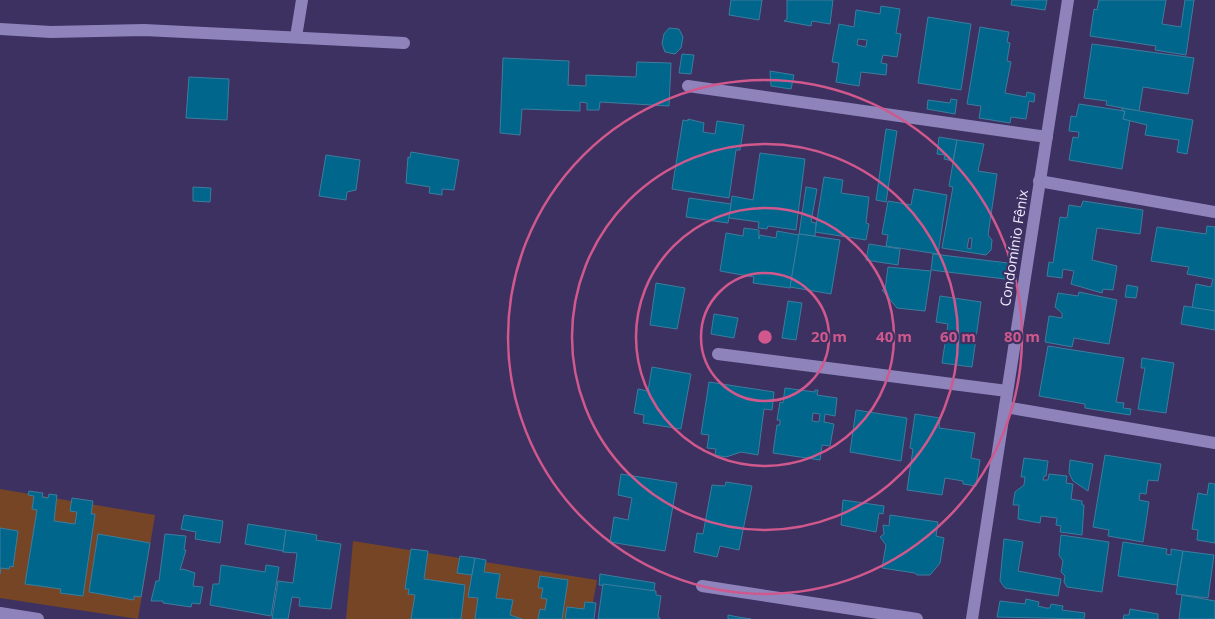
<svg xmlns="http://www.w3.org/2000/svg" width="1215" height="619" font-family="'Open Sans',sans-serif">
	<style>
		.green { fill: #764525 }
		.building { fill: #00668b; stroke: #3c7d9e; fill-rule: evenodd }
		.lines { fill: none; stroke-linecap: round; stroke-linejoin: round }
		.pedestrian { stroke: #8e84bb; stroke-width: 12 }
		.minor { stroke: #8e84bb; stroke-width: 12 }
		.ring { fill: none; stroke: #d0588c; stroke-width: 2.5 }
		.labels { text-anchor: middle; stroke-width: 4.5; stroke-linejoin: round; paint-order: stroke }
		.street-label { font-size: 14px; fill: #efecff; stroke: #3d3162 }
		.centre { fill: #d0588c; stroke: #3d3162; stroke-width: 2.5 }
		.ring-label { font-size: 15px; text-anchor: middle; font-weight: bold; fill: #d0588c; stroke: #3d3162; stroke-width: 4.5; stroke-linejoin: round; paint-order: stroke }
	</style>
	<rect width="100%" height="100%" fill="#3d3162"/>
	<g class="green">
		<path d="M0,489L155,515L138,619L0,598Z"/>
		<path d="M353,541L597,580L590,619H346Z"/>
	</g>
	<g class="building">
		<path d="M731,0H762L759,20L729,15Z"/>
		<path d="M787,0H833L830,24L812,21L811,26L784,21L787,19Z"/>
		<path d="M1012,0H1047L1045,10L1011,5Z"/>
		<path d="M1099,0H1166L1162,24L1181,27L1185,0H1194L1186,55L1155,50L1156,46L1090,36L1094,9L1097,10Z"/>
		<path d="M881,6L900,9L896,33L901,34L897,57L883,55L881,63L887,64L886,75L861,72L859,86L836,82L839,63L832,62L839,24L854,27L856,10L880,14ZM858,39L867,40L866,47L857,45Z"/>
		<path d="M928,17L971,24L961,90L918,83Z"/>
		<path d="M980,27L1009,32L1007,42L1010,43L1007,61L1011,62L1005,93L1026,97L1027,92L1035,94L1034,102L1029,101L1026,119L1011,117L1010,123L979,118L981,106L967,104Z"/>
		<path d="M669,28L679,29L683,37L681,48L675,54L665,52L662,44L664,34Z"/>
		<path d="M1092,44L1194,58L1188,94L1143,87L1139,111L1106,105L1107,101L1084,98Z"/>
		<path d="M682,54L694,55L691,74L679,73Z"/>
		<path d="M503,58L569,61L568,85L586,86V75L636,77L637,62L671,63L669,106L600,102L599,110H587V103L580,102V111L522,109L520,135L500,133Z"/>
		<path d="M770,71L794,75L791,89L771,86Z"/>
		<path d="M189,77L229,79L227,120L186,118Z"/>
		<path d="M951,99L957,100L955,114L927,109L928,100L950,103Z"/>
		<path d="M1079,104L1125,111L1123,119L1130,120L1122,169L1069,160L1073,137L1078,138L1079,132L1069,131L1071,116L1076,117Z"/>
		<path d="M1122,108L1193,120L1187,154L1177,152L1179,140L1145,135L1147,125L1123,119L1125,111H1122Z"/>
		<path d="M688,119L704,123L703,132L715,134L717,121L744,125L740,150H736L729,198L672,189L683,120L688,121Z"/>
		<path d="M886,129L897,131L886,202L876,200Z"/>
		<path d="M939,137L957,140L953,161L944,159L945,155L937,154Z"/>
		<path d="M957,140L984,144L978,171L997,174L988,235L992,240L991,250L986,255L942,248L953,187L949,186ZM969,238H972L971,249L967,248Z"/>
		<path d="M411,152L459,160L454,190L442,189V195L429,193L430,187L406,183L408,157L410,158Z"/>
		<path d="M760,153L805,159L796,230L768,226L767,229L758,228L759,222L729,218L732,196L753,200Z"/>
		<path d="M326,155L360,160L356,190L347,192L346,200L319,196Z"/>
		<path d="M824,177L843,180L841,193L869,197L866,223L869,224L866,240L815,232Z"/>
		<path d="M193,187L211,188L210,202L193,201Z"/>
		<path d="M806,187L817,189L811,222L816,223L815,236L799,234Z"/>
		<path d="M914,189L947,195L938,254L886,246L888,235L882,234L888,201L911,205Z"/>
		<path d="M689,198L731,204L728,223L686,217Z"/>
		<path d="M1083,201L1143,210L1140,234L1097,228L1092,260L1117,266L1113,290L1103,289L1102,293L1071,284L1074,271L1063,269L1062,278L1047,276L1049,262L1053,263L1060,217L1067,218L1069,205L1081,207Z"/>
		<path d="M1207,226L1215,227V311L1192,308L1196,284L1211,287L1213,279L1187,274L1189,267L1151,261L1157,227L1206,234Z"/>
		<path d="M744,228L759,230V239L760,235L776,238L777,231L799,235L790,288L753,283L754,277L720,271L726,233L743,236Z"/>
		<path d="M799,234L840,240L831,294L790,287Z"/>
		<path d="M869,244L900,249L898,265L866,260Z"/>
		<path d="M933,254L1008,263L1005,279L931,270Z"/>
		<path d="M888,267L931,271L925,311L897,308L882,290H885Z"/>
		<path d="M656,283L685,288L677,329L650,325Z"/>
		<path d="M1127,285L1138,287L1136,298L1125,297Z"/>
		<path d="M1079,292L1117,300L1109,344L1074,338L1072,347L1045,342L1049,316L1062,318V313L1055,307L1058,293L1078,296Z"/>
		<path d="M940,296L981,302L972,367L942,363L948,324L936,322Z"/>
		<path d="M788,301L802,303L796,340L782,338Z"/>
		<path d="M1184,306L1215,311V330L1181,324Z"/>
		<path d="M714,314L738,318L734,338L711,334Z"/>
		<path d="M1048,346L1124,358L1116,402L1124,403L1123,408L1131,409L1130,415L1085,408V404L1039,396Z"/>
		<path d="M1142,358L1174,363L1166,413L1138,409L1145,368H1141Z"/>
		<path d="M652,367L691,374L681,429L643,423L644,415L634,413L638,389L648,391Z"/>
		<path d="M709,382L774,392L772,410L764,409L758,455L741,452L726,457L715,455L716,449L707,448L709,435L701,434Z"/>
		<path d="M785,388L815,392V390H818L817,395L837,398L835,416L825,414L824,422L834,424L830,446L822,445L820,460L773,453L777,425H780V420H777L780,402L783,403ZM813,413L820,414L819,422L812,421Z"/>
		<path d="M856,410L907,418L901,461L850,452Z"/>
		<path d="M915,414L940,418L939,428L975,433L971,458L980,460L976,486L963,484V481L945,478L942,495L907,490L913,449L910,448Z"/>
		<path d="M1105,455L1161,464L1158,481L1148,480L1146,494L1140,493L1139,500L1149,502L1143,542L1108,536L1109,530L1093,527Z"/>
		<path d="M1024,458L1048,461L1046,476H1044L1043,480H1048L1049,474L1067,476L1066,483L1073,484L1071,499L1082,501V505H1084L1082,535L1060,532L1061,526L1056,525L1057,518L1041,516L1040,523L1018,519L1019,505H1013L1015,492L1024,485L1025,477H1021Z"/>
		<path d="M1070,460L1093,464L1088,491L1073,481L1069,473Z"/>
		<path d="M621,474L677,483L665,551L610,542L614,517L628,520L632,498L618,495Z"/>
		<path d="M726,482L752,486L739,550L720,546L717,557L694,552L697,533L703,534L712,485L725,486Z"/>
		<path d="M1209,483L1215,484V543L1197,540L1198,530L1192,529L1198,493L1207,495Z"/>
		<path d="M29,491L43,493L42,497L48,498L49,494L57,495L54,521L75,524L77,512L70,511L72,498L93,501L91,514H95L83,596L60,593L61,589L25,584L37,510L32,509L34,496L28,495Z"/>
		<path d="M843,500L884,506L883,514L879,513L876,532L841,525Z"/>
		<path d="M184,515L223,521L220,543L195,539L196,532L181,529Z"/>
		<path d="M890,515L938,522L936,536L944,538L940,563L930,575H917L915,573L882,568L886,545L880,537L884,534L883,525L889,526Z"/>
		<path d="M248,524L286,530L283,551L245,544Z"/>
		<path d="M0,528L18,531L13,567L10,566L9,569L1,568L0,574Z"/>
		<path d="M286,530L317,535L316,540L341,544L331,609L299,606L300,598L292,597L288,619H272L278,581L293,583L297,553L283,552Z"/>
		<path d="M98,534L150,543L141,597L134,596V600L89,592Z"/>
		<path d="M165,534L186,536L184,550H186L180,570L183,569L195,573L193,586L203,587L200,604L192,603L191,607L163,603V601H151L156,581H159Z"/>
		<path d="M1061,535L1109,542L1102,592L1067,587L1064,582L1065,576L1061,572L1063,561L1059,555Z"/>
		<path d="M1004,539L1023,542L1018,571L1061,579L1058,596L1005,588L1000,581Z"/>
		<path d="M1123,542L1167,549L1166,554L1171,555V549L1183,551L1177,585L1118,576Z"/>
		<path d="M411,549L428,551L424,579L465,585L461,619H411L415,595L408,594L409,589H405Z"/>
		<path d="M1183,551L1214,555L1208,598L1176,594Z"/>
		<path d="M460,556L475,558L472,575L457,573Z"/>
		<path d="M475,558L486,560L484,572L500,574L496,598L513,600L510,615L522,619H475L478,598L468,597Z"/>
		<path d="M221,565L265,572L266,565L279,567L271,616L210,605L213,584H219Z"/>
		<path d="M600,574L655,583L654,591L599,585Z"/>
		<path d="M540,576L568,580L562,619H538L540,609L545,610L547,599L541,598L543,588H538Z"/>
		<path d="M603,584L656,591V595L661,596L658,616L660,619H598Z"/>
		<path d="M1182,595L1215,601V619H1179Z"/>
		<path d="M1026,599L1039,602L1038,606L1046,608H1050L1051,604L1063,606L1062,610L1085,613L1084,619L997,617L1000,601L1025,604Z"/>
		<path d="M585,602L596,603L594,619H565L567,607L584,609Z"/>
		<path d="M1130,609L1158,614V619H1123L1124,615H1129Z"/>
		<path d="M728,615L738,617L751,619H728Z"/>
	</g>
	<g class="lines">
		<path class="pedestrian" d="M0,613L38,619"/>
		<g class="minor">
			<path d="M0,29L51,32L144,30L404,43"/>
			<path d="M296,37L302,0"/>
			<path d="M688,86L1047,137"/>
			<path d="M1039,181L1215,212"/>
			<path d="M718,354L1007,391"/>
			<path d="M1005,407L1215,443"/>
			<path d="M702,586L917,619"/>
			<path d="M972,619L1068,0"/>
		</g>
	</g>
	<g class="ring">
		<circle cx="765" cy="337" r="64"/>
		<circle cx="765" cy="337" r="129"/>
		<circle cx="765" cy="337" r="193"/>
		<circle cx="765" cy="337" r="257"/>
	</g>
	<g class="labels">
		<g class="street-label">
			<text transform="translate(1014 248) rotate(-81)" y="5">Condomínio Fênix</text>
		</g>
	</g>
	<circle cx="765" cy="337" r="8" class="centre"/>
	<g class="ring-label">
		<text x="829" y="342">20 m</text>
		<text x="894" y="342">40 m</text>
		<text x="958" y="342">60 m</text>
		<text x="1022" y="342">80 m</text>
	</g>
</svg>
